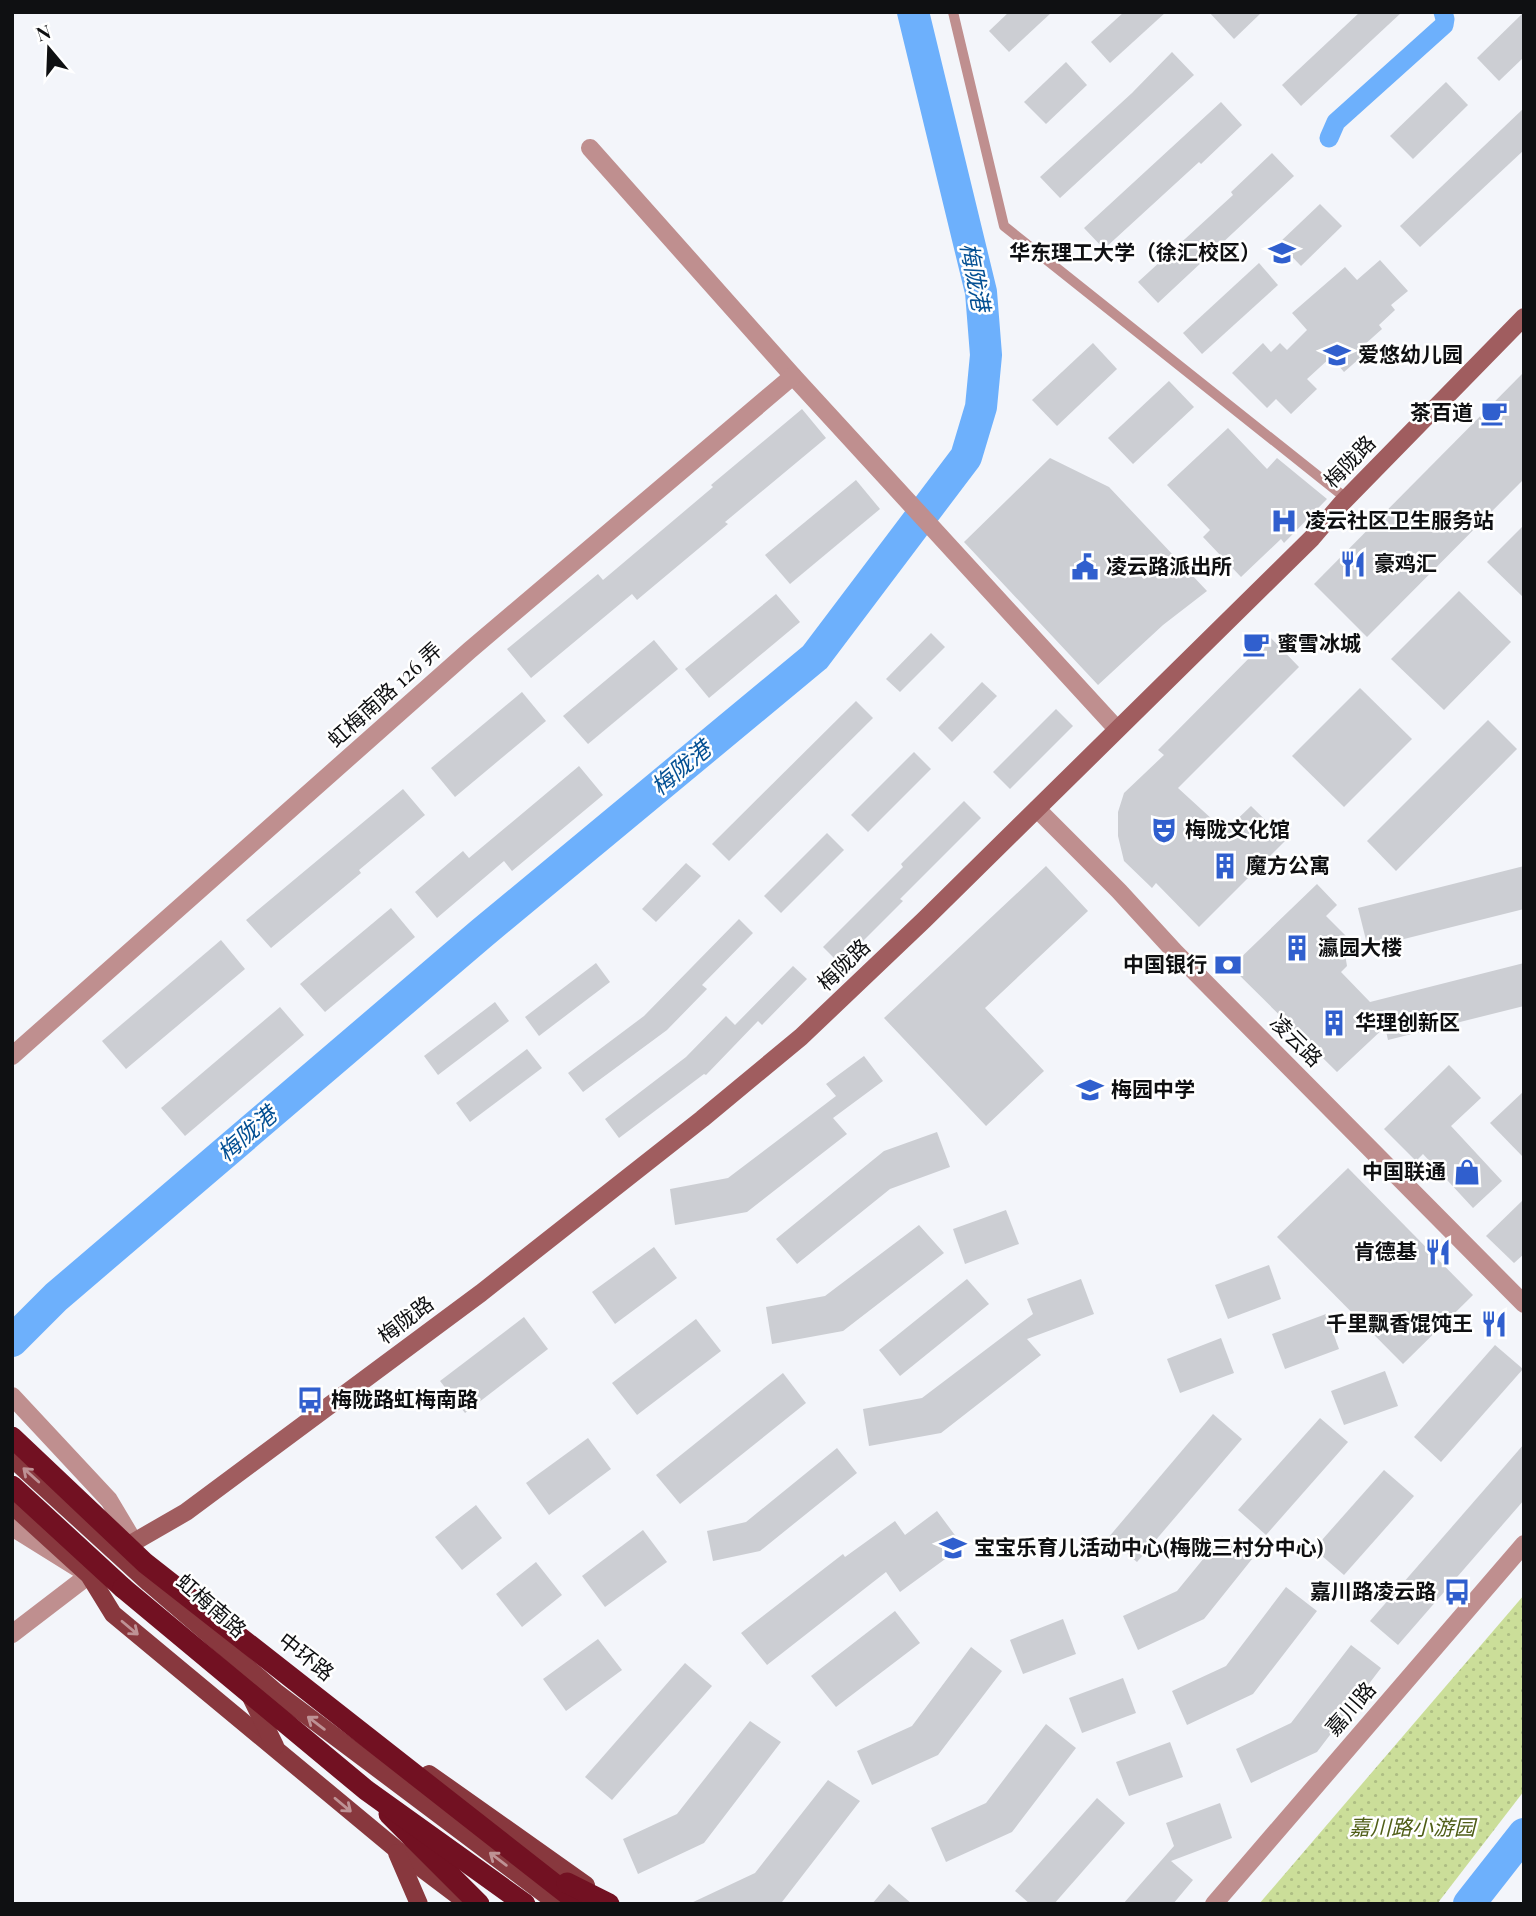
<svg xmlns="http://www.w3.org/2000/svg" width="1536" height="1916" font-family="'Playfair Display','Noto Sans SC',serif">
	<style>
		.grass { fill: url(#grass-dots) }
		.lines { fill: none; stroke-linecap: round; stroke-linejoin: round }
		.canal { stroke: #6db0fc; stroke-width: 19 }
		.river { stroke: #6db0fc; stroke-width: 32 }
		.building { fill: #ccced3 }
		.lane { stroke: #bf8f8f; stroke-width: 10 }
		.street { stroke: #bf8f8f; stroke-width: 18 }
		.secondary { stroke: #a05d5f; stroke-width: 18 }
		.primary { stroke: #88383e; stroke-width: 18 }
		.highway { stroke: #721122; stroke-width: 21 }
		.highway-bridge { stroke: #721122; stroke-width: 21 }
		.oneway { stroke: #be9295 }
		.labels { text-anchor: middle; stroke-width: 5; stroke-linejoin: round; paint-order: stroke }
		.poi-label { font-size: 21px; font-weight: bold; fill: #0f1012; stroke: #fff; text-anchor: start }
		.street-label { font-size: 21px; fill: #0f1012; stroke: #fff }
		.park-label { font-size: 21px; font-style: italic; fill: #4f5e17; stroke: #fff }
		.water-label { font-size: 23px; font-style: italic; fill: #045093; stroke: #fff }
	</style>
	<defs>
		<pattern id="grass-dots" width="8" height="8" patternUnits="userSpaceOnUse" patternTransform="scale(1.75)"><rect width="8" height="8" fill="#cbde99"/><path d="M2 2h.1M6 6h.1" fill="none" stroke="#adbd83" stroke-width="1.8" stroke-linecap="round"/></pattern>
	</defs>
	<rect width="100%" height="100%" fill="#f3f5fa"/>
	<path class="grass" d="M1524,1595V1791L1437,1904H1259Z"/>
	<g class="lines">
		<path class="canal" d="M1329,138L1336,122L1444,25L1445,19L1443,12"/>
		<g class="river">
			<path d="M12,1341L56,1297L482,933L815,657L966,457L981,407L986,355L981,292L913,12"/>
			<path d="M1469,1904L1524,1834"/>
		</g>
	</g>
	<g class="building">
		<path d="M1009,12H1052L1009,52L989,31Z"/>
		<path d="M1124,12H1166L1110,63L1091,42Z"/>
		<path d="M1209,12H1262L1234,39Z"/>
		<path d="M1360,12H1402L1301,106L1282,85Z"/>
		<path d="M1524,12V57L1499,81L1477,58Z"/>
		<path d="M1172,52L1194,75L1060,198L1040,177L1132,93Z"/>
		<path d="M1066,62L1087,85L1046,124L1024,102Z"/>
		<path d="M1446,82L1468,105L1413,159L1390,136Z"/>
		<path d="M1221,102L1242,125L1201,164L1199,162L1104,249L1084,228Z"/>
		<path d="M1524,108V150L1420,247L1400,226Z"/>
		<path d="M1272,153L1294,176L1158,303L1138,282L1233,195L1231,192Z"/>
		<path d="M1320,204L1342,226L1301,266L1279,243Z"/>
		<path d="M1380,260L1408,291L1391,305L1395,310L1379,325L1382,329L1363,346L1368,351L1344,372L1331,357L1307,379L1317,389L1291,414L1276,399L1267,408L1232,373L1263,343L1271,352L1280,343L1287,350L1307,330L1292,313L1345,267L1357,280Z"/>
		<path d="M1259,263L1278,285L1202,354L1183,333Z"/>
		<path d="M1093,343L1117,369L1057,426L1032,400Z"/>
		<path d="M1524,372V479L1367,637L1314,584Z"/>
		<path d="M1169,381L1194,407L1133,464L1108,438Z"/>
		<path d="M802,409L826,438L725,522L728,524L637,600L632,594L531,678L507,649L598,574L603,580L713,487L711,485Z"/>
		<path d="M1228,428L1267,469L1277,458L1327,499L1284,543L1281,539L1241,577L1203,537L1210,530L1167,485Z"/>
		<path d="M1050,458L1109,487L1207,591L1163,625L1098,685L964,542Z"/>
		<path d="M856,480L880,509L790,584L765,555Z"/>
		<path d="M1524,525V598L1487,562Z"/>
		<path d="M1459,591L1511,642L1444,710L1391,659Z"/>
		<path d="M776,594L800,622L709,698L685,669Z"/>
		<path d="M931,633L945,647L900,692L886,679Z"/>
		<path d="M1270,637L1299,667L1178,788L1225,831L1251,806L1286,840L1199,927L1156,883L1152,888L1124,861L1118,836V812L1124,793L1164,755L1158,750Z"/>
		<path d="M654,640L678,669L588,744L563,716Z"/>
		<path d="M982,682L997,696L952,742L938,728Z"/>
		<path d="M1360,688L1412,739L1344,807L1292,756Z"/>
		<path d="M522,692L546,721L455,797L431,768Z"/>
		<path d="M856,701L873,718L729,861L712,844Z"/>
		<path d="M1056,709L1073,726L1010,789L993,772Z"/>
		<path d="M1488,720L1517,749L1396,871L1367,841Z"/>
		<path d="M914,752L931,769L868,832L851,815Z"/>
		<path d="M579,766L603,795L512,871L504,861L437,918L415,892L463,851L469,858Z"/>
		<path d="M403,789L425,815L359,870L361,873L271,948L246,920Z"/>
		<path d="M964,801L981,818L900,899L903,901L840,964L823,947L903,867L901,864Z"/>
		<path d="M827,833L844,850L781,913L764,896Z"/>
		<path d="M686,863L701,876L656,922L642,909Z"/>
		<path d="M1046,866L1088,911L985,1008L1044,1071L986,1126L884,1018Z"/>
		<path d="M1524,866V909L1368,948L1358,908Z"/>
		<path d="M1317,884L1337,905L1326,916L1360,950L1345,954L1347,966L1341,972L1370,1002L1524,963V1006L1388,1040L1385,1027L1337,1072L1231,967Z"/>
		<path d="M391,908L415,937L325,1012L300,984Z"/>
		<path d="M739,919L753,933L702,985L707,989L667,1030L583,1092L568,1073L644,1016Z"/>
		<path d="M221,940L245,969L126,1069L102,1041Z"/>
		<path d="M596,963L610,982L539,1036L525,1017Z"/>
		<path d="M793,966L807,979L762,1025L758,1021L706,1075L704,1074L619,1138L605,1119L686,1057L726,1016L735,1025Z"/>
		<path d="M495,1002L509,1021L438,1075L424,1056Z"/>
		<path d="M280,1007L304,1035L185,1136L161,1108Z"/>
		<path d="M527,1049L542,1068L470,1122L456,1103Z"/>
		<path d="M864,1056L883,1081L833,1118L847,1134L747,1212L675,1225L670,1189L728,1178L836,1096L826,1084Z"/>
		<path d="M1449,1065L1481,1098L1451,1126L1502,1181L1473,1208L1423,1154L1416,1161L1384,1129Z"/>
		<path d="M1524,1091V1158L1490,1123Z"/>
		<path d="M937,1132L950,1167L890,1189L797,1264L776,1239L884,1151Z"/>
		<path d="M1348,1168L1473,1295L1403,1364L1277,1237Z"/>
		<path d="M1524,1199V1254L1514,1263L1486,1236Z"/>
		<path d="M1006,1210L1019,1244L965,1264L953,1229Z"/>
		<path d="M919,1225L944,1253L843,1331L772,1344L766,1307L825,1296Z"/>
		<path d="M654,1247L677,1278L615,1324L592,1292Z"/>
		<path d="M1269,1265L1281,1299L1228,1319L1215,1285Z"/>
		<path d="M967,1279L989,1304L900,1376L879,1350Z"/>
		<path d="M1081,1279L1094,1314L1027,1339L1041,1355L941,1433L869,1446L863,1409L922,1398L1033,1314L1027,1299Z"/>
		<path d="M1326,1314L1339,1349L1285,1369L1272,1334Z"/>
		<path d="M524,1317L548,1349L465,1413L440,1381Z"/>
		<path d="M696,1319L721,1351L637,1415L612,1383Z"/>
		<path d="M1221,1338L1234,1373L1180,1393L1167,1359Z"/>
		<path d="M1495,1345L1523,1369L1441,1462L1414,1437Z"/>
		<path d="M1385,1371L1398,1406L1344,1425L1331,1391Z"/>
		<path d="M783,1373L806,1403L680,1504L656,1475Z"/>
		<path d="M1213,1414L1242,1439L1137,1562L1108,1538Z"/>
		<path d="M1320,1418L1348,1442L1266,1535L1238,1510Z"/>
		<path d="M588,1438L611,1469L549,1515L526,1483Z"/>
		<path d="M1524,1444V1500L1398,1645L1370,1621Z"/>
		<path d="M837,1448L857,1473L760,1551L713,1561L707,1531L746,1522Z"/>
		<path d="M1384,1470L1414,1496L1344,1575L1314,1549Z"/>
		<path d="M476,1505L502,1538L462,1570L435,1537Z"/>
		<path d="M937,1511L963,1546L900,1592L886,1572L767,1665L741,1633L843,1554L845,1557L895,1521L905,1535Z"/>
		<path d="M643,1530L667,1562L605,1607L582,1576Z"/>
		<path d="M1222,1536L1252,1559L1204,1619L1138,1650L1123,1616L1177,1591Z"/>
		<path d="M536,1562L562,1595L522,1627L496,1594Z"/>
		<path d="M1286,1587L1317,1611L1253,1694L1187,1725L1172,1691L1226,1666Z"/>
		<path d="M895,1611L920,1643L836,1707L811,1676Z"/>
		<path d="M1063,1619L1076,1654L1023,1674L1010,1640Z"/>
		<path d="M598,1639L622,1670L566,1711L543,1679Z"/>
		<path d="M1351,1645L1381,1668L1317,1752L1251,1783L1236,1749L1291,1723Z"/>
		<path d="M971,1647L1002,1671L938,1755L872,1785L857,1751L912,1726Z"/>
		<path d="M685,1663L712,1686L612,1800L585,1777Z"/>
		<path d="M1123,1678L1136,1713L1082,1733L1069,1698Z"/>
		<path d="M750,1721L781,1742L704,1843L638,1874L623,1839L677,1814Z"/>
		<path d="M1046,1724L1076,1748L1012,1832L946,1862L931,1828L986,1803Z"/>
		<path d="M1170,1742L1183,1777L1129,1796L1116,1762Z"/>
		<path d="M828,1780L860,1801L782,1902L778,1904H689L755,1873Z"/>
		<path d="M1097,1798L1125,1823L1054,1904H1030L1015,1891Z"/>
		<path d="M1220,1803L1232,1838L1171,1861L1193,1880L1173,1904H1123L1174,1846L1166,1823Z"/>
		<path d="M889,1884L912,1904H872Z"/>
	</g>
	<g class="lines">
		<path class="lane" d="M953,12L1004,226L1347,499"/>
		<g class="street">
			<path d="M590,148L793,376L1116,728"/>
			<path d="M1037,809L1119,891L1175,952L1524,1304"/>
			<path d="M12,1056L470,650L793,376"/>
			<path d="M12,1396L109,1500L134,1542"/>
			<path d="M12,1527L89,1575L12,1634"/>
			<path d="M1214,1904L1524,1544"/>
		</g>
		<path class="secondary" d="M118,1554L134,1542L186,1512L481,1293L702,1119L801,1037L924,920L1312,538L1341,504L1524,317"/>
		<g class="primary">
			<path d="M12,1458L149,1583L277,1693L558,1904"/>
			<path d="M12,1505L89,1575L113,1614L396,1849L469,1904"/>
			<path d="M250,1695L275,1746"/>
			<path d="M429,1774L586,1885"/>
			<path d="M397,1853L419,1904"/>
		</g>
		<g class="highway">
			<path d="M12,1486L123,1588"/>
			<path d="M389,1814L479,1904"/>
		</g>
		<g class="highway-bridge">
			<path d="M12,1437L145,1563L580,1904"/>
			<path d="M123,1588L366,1790L525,1904"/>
			<path d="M567,1883L609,1904"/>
		</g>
	</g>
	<defs><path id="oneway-shaft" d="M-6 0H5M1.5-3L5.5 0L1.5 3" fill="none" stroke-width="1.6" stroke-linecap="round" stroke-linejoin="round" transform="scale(1.75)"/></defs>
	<g class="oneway">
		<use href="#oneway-shaft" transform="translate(31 1475) rotate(-138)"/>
		<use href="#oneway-shaft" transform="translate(130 1628) rotate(40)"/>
		<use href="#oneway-shaft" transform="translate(316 1723) rotate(-143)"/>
		<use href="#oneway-shaft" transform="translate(343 1805) rotate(40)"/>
		<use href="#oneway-shaft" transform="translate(498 1859) rotate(-143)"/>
	</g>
	<defs>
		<g id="university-bare" transform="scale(2.1)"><path d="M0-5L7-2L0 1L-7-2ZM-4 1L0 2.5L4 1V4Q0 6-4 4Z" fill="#305fce" stroke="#fff" stroke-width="2.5" paint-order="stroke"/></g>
		<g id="school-bare" transform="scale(2.1)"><path d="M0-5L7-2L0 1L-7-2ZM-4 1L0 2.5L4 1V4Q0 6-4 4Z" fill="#305fce" stroke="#fff" stroke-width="2.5" paint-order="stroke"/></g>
		<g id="cafe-bare" transform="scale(2.1)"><path d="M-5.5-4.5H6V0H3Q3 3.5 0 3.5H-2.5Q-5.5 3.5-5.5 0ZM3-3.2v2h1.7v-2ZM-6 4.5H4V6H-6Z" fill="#305fce" stroke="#fff" stroke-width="2.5" paint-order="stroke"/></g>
		<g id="hospital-bare" transform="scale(2.1)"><path d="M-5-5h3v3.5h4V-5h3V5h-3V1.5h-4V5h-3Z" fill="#305fce" stroke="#fff" stroke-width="2.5" paint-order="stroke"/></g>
		<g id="restaurant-bare" transform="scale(2.1)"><path d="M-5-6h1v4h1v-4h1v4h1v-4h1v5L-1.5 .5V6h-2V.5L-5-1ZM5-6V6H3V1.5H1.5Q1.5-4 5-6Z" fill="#305fce" stroke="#fff" stroke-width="2.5" paint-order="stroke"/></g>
		<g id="civic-bare" transform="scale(2.1)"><path d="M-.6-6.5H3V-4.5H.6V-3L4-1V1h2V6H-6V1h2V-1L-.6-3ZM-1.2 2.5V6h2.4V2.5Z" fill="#305fce" stroke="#fff" stroke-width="2.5" paint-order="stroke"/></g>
		<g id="theatre-bare" transform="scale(2.1)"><path d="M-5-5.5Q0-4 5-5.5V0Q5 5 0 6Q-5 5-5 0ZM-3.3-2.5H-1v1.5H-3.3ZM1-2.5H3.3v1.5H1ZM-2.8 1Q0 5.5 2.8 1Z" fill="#305fce" stroke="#fff" stroke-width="2.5" paint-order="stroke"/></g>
		<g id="building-bare" transform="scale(2.1)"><path d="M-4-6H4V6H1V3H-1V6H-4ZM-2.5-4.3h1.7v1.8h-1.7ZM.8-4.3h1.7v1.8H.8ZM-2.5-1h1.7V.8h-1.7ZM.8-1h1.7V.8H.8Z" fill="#305fce" stroke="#fff" stroke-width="2.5" paint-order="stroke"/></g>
		<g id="bank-bare" transform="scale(2.1)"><path d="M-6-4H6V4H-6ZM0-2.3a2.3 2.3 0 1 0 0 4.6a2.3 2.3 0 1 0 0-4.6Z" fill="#305fce" stroke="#fff" stroke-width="2.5" paint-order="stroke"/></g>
		<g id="shop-bare" transform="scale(2.1)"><path d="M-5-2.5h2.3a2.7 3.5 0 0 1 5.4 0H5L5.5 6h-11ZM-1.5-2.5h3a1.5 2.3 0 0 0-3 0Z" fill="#305fce" stroke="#fff" stroke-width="2.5" paint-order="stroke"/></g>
		<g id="bus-bare" transform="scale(2.1)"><path d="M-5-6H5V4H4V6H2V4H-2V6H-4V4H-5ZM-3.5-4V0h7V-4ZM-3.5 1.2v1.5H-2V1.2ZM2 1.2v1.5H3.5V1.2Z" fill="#305fce" stroke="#fff" stroke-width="2.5" paint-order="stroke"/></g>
	</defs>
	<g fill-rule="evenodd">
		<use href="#university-bare" x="1282" y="253"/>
		<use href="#school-bare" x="1337" y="355"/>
		<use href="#cafe-bare" x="1494" y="413"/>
		<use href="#hospital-bare" x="1284" y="521"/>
		<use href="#restaurant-bare" x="1353" y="564"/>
		<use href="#civic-bare" x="1085" y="567"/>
		<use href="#cafe-bare" x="1256" y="644"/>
		<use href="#theatre-bare" x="1164" y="830"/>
		<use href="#building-bare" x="1225" y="866"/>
		<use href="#building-bare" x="1297" y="948"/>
		<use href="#bank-bare" x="1228" y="965"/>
		<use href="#building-bare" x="1334" y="1023"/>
		<use href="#school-bare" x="1090" y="1090"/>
		<use href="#shop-bare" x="1467" y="1172"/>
		<use href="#restaurant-bare" x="1438" y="1252"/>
		<use href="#restaurant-bare" x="1494" y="1324"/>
		<use href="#bus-bare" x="310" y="1400"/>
		<use href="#school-bare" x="953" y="1548"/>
		<use href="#bus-bare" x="1457" y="1592"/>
	</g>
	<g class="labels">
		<g class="poi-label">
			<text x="1261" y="260" text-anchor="end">华东理工大学（徐汇校区）</text>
			<text x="1358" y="362">爱悠幼儿园</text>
			<text x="1473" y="420" text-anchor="end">茶百道</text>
			<text x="1305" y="528">凌云社区卫生服务站</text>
			<text x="1374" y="571">豪鸡汇</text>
			<text x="1106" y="574">凌云路派出所</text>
			<text x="1277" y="651">蜜雪冰城</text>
			<text x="1185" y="837">梅陇文化馆</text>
			<text x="1246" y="873">魔方公寓</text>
			<text x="1318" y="955">瀛园大楼</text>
			<text x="1207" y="972" text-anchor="end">中国银行</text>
			<text x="1355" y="1030">华理创新区</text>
			<text x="1111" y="1097">梅园中学</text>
			<text x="1446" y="1179" text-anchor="end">中国联通</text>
			<text x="1417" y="1259" text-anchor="end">肯德基</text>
			<text x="1473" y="1331" text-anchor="end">千里飘香馄饨王</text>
			<text x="331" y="1407">梅陇路虹梅南路</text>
			<text x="974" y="1555">宝宝乐育儿活动中心(梅陇三村分中心)</text>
			<text x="1436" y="1599" text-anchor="end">嘉川路凌云路</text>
		</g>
		<g class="street-label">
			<text transform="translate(1350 462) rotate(-46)" y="7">梅陇路</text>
			<text transform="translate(385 695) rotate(-42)" y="7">虹梅南路 126 弄</text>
			<text transform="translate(844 965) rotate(-44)" y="7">梅陇路</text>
			<text transform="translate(1296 1041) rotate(45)" y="7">凌云路</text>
			<text transform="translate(406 1320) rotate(-37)" y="7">梅陇路</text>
			<text transform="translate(211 1606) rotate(41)" y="7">虹梅南路</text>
			<text transform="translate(306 1657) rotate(38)" y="7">中环路</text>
			<text transform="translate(1351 1709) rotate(-49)" y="7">嘉川路</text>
		</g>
		<g class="park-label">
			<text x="1412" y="1835">嘉川路小游园</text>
		</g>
		<g class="water-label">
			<text transform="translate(975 277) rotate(79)" y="8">梅陇港</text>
			<text transform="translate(681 768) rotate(-40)" y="8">梅陇港</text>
			<text transform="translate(247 1134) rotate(-41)" y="8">梅陇港</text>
		</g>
	</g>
	<rect width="1536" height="1916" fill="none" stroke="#0f1012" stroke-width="28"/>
	<g transform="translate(49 49) rotate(341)" stroke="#ffffff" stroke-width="5" paint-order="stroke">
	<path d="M0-5L12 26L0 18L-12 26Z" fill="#0f1012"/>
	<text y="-10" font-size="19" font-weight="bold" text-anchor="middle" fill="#0f1012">N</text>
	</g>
</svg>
